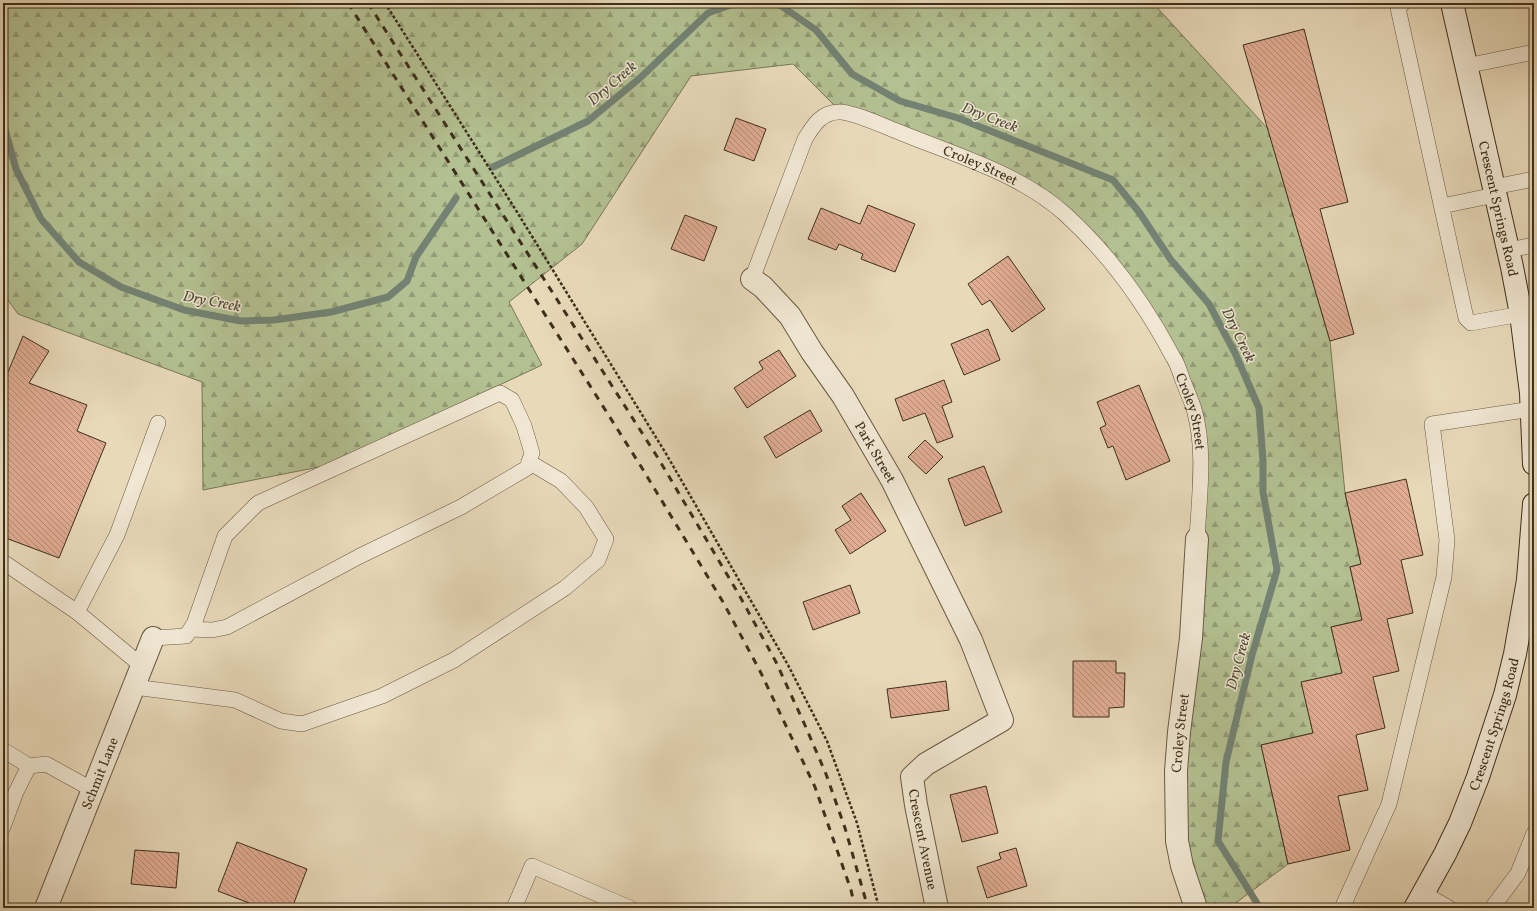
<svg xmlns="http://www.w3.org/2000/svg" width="1537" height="911" font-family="Vollkorn,serif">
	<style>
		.forest { fill: url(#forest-firs); stroke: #787856 }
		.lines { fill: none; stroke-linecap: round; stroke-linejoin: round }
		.stream { stroke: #738273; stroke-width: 7 }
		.building { fill: url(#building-back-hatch); stroke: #3e2f1b }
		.lane-casing { stroke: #685a42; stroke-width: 16 }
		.street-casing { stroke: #685a42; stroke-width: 24 }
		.secondary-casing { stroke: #3e2f1b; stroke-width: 24 }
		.path { stroke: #3e2f1b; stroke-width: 2.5; stroke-dasharray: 3 2; stroke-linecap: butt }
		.lane { stroke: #f0e6d2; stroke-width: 15 }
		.street { stroke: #f0e6d2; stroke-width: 22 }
		.secondary { stroke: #f0e6d2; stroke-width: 22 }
		.rail { stroke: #3e2f1b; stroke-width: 3; stroke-dasharray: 7 7; stroke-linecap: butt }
		.labels { text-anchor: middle; stroke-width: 3; stroke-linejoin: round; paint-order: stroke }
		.street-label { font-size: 14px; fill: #3e2f1b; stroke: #f0e6d2 }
		.water-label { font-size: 15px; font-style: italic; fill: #504b38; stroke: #f0e6d2 }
	</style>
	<defs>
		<pattern id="forest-firs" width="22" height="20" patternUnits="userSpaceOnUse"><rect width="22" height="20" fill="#b3c091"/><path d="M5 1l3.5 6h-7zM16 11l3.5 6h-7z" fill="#939c76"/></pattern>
		<pattern id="building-back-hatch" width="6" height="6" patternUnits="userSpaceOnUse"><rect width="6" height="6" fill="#e0ac93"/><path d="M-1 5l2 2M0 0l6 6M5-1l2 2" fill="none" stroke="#b78c77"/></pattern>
	</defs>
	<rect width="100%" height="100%" fill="#e8d9b9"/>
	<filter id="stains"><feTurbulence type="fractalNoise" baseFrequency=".005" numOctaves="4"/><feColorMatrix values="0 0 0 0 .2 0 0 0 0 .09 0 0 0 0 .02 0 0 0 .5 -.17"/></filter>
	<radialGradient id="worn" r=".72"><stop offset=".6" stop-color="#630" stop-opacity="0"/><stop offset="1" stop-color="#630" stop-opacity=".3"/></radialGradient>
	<path class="forest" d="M3,3H1153L1268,129L1330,341L1345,493L1361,564L1350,567L1362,620L1331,627L1342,673L1302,682L1313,733L1261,745L1288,864L1229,908H1196L1182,866L1191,638L1194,410L1115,267L1033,191L840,111L793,64L691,76L582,244L509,302L542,365L329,465L203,490L202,382L18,314L3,293Z"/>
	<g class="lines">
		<g class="stream">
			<path d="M767,3L780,5L816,30L852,74L900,101L958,118L1113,180L1139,212L1171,260L1209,304L1235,353L1259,408L1263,461V492L1277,570L1252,655L1226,762L1218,841L1260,908"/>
			<path d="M3,122L16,169L41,219L79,262L121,287L184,310L241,321L274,320L331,312L388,297L407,281L416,257L456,198"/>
			<path d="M493,167L588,121L640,78L708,13L736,3"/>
		</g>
	</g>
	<g class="building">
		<path d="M1304,29L1348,202L1320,209L1354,334L1330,341L1243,45Z"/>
		<path d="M736,118L766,129L754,161L724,150Z"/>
		<path d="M868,205L915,224L895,272L861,259L863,254L839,244L836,250L808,239L821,208L860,224Z"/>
		<path d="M685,215L717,227L704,261L671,249Z"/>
		<path d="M1008,256L1045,309L1012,332L990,300L982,305L968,284Z"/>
		<path d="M988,329L1000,360L964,375L951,344Z"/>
		<path d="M23,336L49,351L29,383L87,405L77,431L106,443L59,558L3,537V384Z"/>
		<path d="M779,350L796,376L747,408L734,388L763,369L759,362Z"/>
		<path d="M944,380L952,402L942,406L953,437L937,443L925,413L903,421L895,399Z"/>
		<path d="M1139,385L1170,461L1126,480L1113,446L1108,448L1100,428L1106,425L1097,402Z"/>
		<path d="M810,410L822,431L776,458L764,437Z"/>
		<path d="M925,440L943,457L926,474L908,457Z"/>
		<path d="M984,466L1002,512L965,526L948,479Z"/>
		<path d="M1406,479L1423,555L1401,560L1413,613L1387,619L1399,671L1373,677L1385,728L1356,735L1368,790L1338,796L1350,850L1288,864L1261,745L1313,733L1301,682L1342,673L1331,627L1362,620L1350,567L1361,564L1345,493Z"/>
		<path d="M861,493L886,531L850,554L835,530L851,520L842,506Z"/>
		<path d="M850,585L860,613L813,630L803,602Z"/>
		<path d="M1073,661H1116V673H1125L1124,707L1109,708V717H1073Z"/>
		<path d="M946,681L949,710L891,718L887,689Z"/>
		<path d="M986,786L998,833L962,842L950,795Z"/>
		<path d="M237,842L307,869L292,908H262L218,891Z"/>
		<path d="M1016,848L1027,886L987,898L977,867L1001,859L999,853Z"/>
		<path d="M135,850L179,853L176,888L131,884Z"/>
		<path d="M1534,893V908H1528Z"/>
	</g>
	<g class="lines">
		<g class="lane-casing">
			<g id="lane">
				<path d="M1403,3L1398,8L1466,318L1471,323L1521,314"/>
				<path d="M1466,66L1534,52"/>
				<path d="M1494,187L1534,179"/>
				<path d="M1442,206L1495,195"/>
				<path d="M1508,250L1534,245"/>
				<path id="s1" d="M752,279L805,139C813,126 821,112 839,112C851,111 886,127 899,132C955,155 1019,173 1065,214C1110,255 1145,304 1173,357C1178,364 1180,373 1183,381C1187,391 1191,400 1194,409C1206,451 1199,497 1197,539"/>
				<path d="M3,562L77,612"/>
				<path d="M153,638L186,636L194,624L225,536L258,503L500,393L512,400L524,426L532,453L527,468L461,507L360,556L227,627L212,630L191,629"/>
				<path d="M142,666L77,612L117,535L158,423"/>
				<path d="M134,687L235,700L281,721L302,724L382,696L454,660L565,588L598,560L606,539L586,507L561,481L529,462"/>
				<path d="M3,750L29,766L46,764L93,790"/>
				<path d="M3,827L16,792L29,766"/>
				<path d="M1423,893L1449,908"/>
				<path d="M514,908L532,866L630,908"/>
				<path d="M1342,908L1389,804L1444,577L1447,540L1432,424L1532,409"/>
				<path d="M1492,908L1518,873L1534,833"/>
			</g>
		</g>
		<g class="street-casing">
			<g id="street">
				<path id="s2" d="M752,279L763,287L790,316L812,352L843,396L892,480L971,640L1002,720L926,764L912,777L916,805L937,908"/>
				<path id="s3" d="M46,908L153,638"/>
				<path id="s4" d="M1196,908L1182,866L1177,841L1176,771L1179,732L1191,638L1197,539"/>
			</g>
		</g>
		<g class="secondary-casing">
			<g id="secondary">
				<path id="s5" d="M1452,3L1512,267L1521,314L1531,393L1534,464"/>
				<path id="s6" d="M1415,908L1445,854L1460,823L1478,777L1505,695L1515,654L1528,580L1534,504"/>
			</g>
		</g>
		<path class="path" d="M385,3L517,212L665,452L788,665L827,741L857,823L879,908"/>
		<use href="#lane" class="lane"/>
		<use href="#street" class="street"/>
		<use href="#secondary" class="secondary"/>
		<g class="rail">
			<path d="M348,3L642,468L723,602L760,671L815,787L851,890L855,908"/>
			<path d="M368,3L658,458L738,593L776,662L804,723L826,774L845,828L868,908"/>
		</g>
	</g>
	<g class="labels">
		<g class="street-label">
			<text dy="5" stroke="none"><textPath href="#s1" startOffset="347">Croley Street</textPath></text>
			<text dy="5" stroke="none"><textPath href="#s5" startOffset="211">Crescent Springs Road</textPath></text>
			<text dy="5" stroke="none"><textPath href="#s1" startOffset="683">Croley Street</textPath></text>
			<text dy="5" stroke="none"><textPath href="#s2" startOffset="214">Park Street</textPath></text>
			<text dy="5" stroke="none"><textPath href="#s6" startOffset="201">Crescent Springs Road</textPath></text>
			<text dy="5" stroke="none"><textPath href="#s4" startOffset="178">Croley Street</textPath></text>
			<text dy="5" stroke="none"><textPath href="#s3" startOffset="145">Schmit Lane</textPath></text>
			<text dy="5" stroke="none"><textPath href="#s2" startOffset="681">Crescent Avenue</textPath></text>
		</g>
		<g class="water-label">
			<text transform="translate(612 83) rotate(-41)" y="5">Dry Creek</text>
			<text transform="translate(990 117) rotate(21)" y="5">Dry Creek</text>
			<text transform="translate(212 301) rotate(11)" y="5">Dry Creek</text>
			<text transform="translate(1239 335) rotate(64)" y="5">Dry Creek</text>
			<text transform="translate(1238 661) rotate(-75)" y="5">Dry Creek</text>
		</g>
	</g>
	<rect width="1537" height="911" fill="none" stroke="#e8d9b9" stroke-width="16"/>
	<rect x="4" y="4" width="1529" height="903" fill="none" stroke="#3e2f1b" stroke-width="2"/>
	<rect x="8" y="8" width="1521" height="895" fill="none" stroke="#3e2f1b"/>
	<rect width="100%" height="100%" filter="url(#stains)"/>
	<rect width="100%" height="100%" fill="url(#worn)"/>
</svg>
